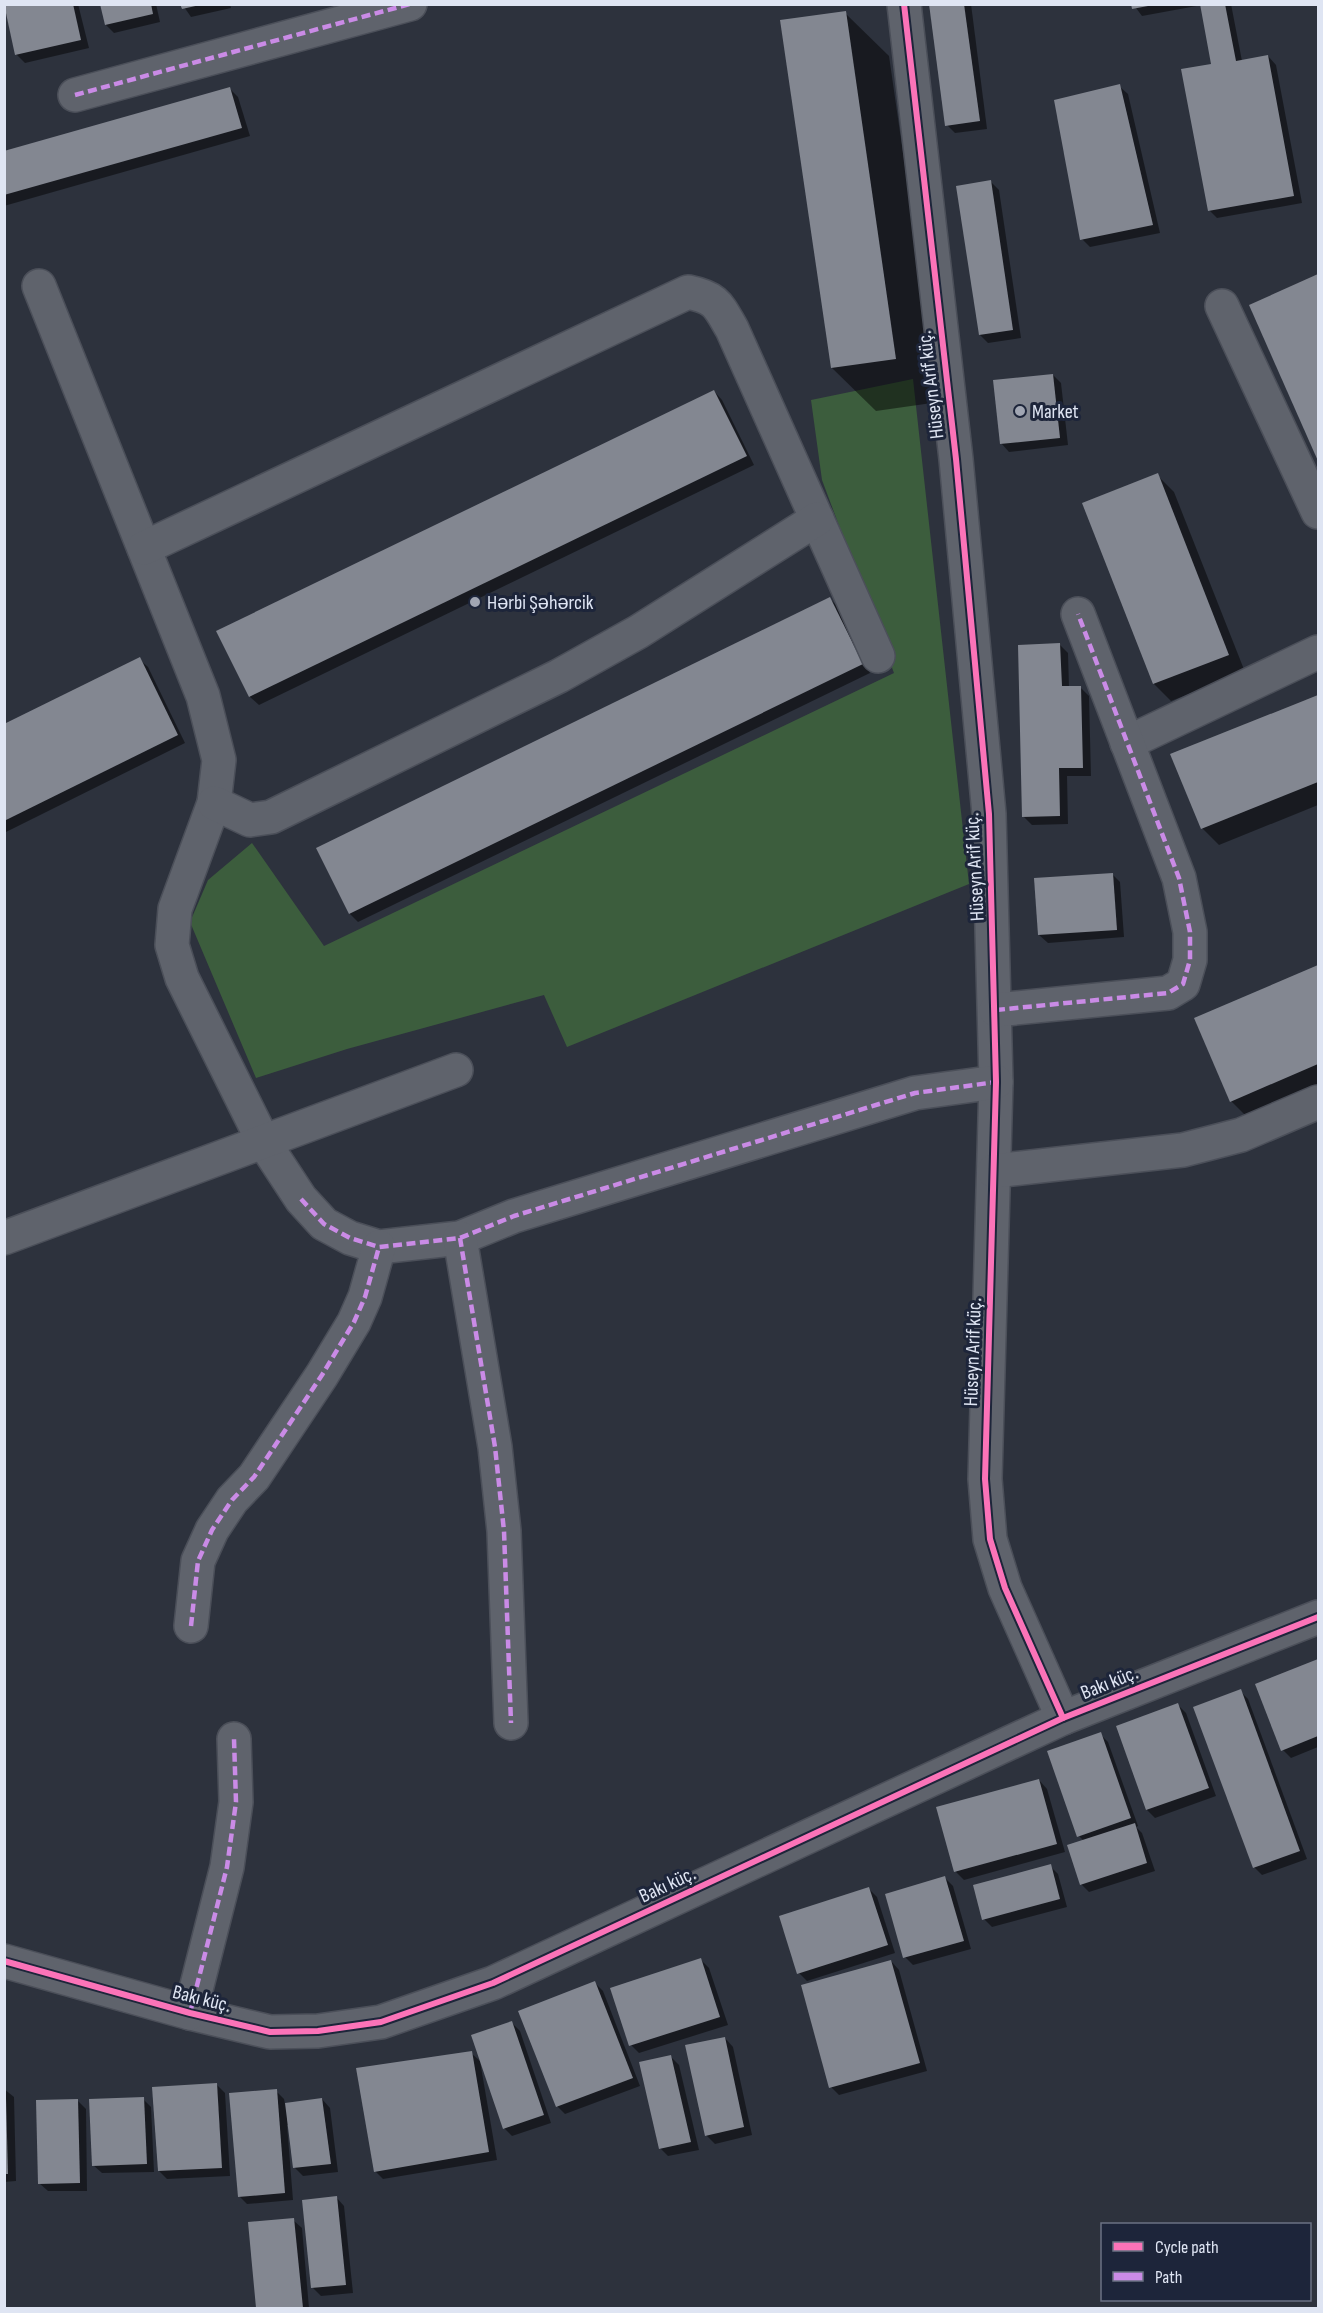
<svg xmlns="http://www.w3.org/2000/svg" width="1323" height="2313" font-family="'Sofia Sans Condensed',sans-serif">
	<style>
		.green { fill: #3c5d3d }
		.shadow { fill: #0007 }
		.building { fill: #838791 }
		.lines { fill: none; stroke-linecap: round; stroke-linejoin: round }
		.minor-casing { stroke: #4b4f59; stroke-width: 36 }
		.minor { stroke: #5f636c; stroke-width: 33 }
		.quiet { stroke: #ca8be6; stroke-width: 4.5; stroke-dasharray: 9 4.5; stroke-linecap: butt }
		.cycleway-casing { stroke: #1d253a; stroke-width: 10 }
		.cycleway { stroke: #fb73b8; stroke-width: 6 }
		.poi-dot { fill: #a1a6b3; stroke: #1d253a; stroke-width: 2 }
		.labels { text-anchor: middle; stroke-width: 6; stroke-linejoin: round; paint-order: stroke }
		.street-label { font-size: 20px; fill: #dfe5f3; stroke: #1d253a }
		.poi-label { font-size: 20px; fill: #dfe5f3; stroke: #1d253a; text-anchor: start }
	</style>
	<rect width="100%" height="100%" fill="#2d323d"/>
	<path class="green" d="M913,379L969,884L567,1047L544,995L347,1049L256,1078L190,922L208,880L252,843L324,946L894,673L822,480L811,400Z"/>
	<g class="shadow">
		<path d="M4,4H78L89,48L25,63L16,54Z"/>
		<path d="M101,4H156L160,22L114,33L106,25Z"/>
		<path d="M182,4H230L231,8L191,17Z"/>
		<path d="M930,4H971L987,129L955,133L947,125Z"/>
		<path d="M1133,4H1231L1242,61L1268,56L1276,65L1302,203L1217,218L1209,210L1213,65L1202,5L1142,16Z"/>
		<path d="M845,13L889,56L939,402L876,411L832,368Z"/>
		<path d="M1119,86L1128,94L1160,233L1090,247L1082,239Z"/>
		<path d="M230,89L238,97L250,136L4,206V153Z"/>
		<path d="M991,182L999,190L1021,338L988,343L980,335Z"/>
		<path d="M1318,276V458L1251,305Z"/>
		<path d="M1053,375L1061,383L1068,445L1009,452L1001,443Z"/>
		<path d="M714,391L722,400L754,465L259,705L250,697L218,631Z"/>
		<path d="M1157,475L1174,492L1245,672L1171,701L1154,684L1084,503Z"/>
		<path d="M830,599L838,607L870,673L358,922L350,914L318,849Z"/>
		<path d="M1060,645L1068,653L1069,687H1080L1089,696L1091,776H1067L1068,824L1032,825L1023,816Z"/>
		<path d="M139,659L148,667L185,743L4,833V726Z"/>
		<path d="M1318,696V805L1219,845L1202,828L1172,755Z"/>
		<path d="M1112,874L1120,882L1124,937L1048,943L1039,935Z"/>
		<path d="M1318,967V1088L1248,1118L1231,1101L1196,1019Z"/>
		<path d="M1318,1661V1747L1291,1758L1283,1750L1257,1685Z"/>
		<path d="M1240,1691L1248,1699L1307,1859L1262,1875L1254,1867Z"/>
		<path d="M1178,1705L1186,1713L1216,1796L1155,1818L1147,1810Z"/>
		<path d="M1100,1734L1108,1742L1138,1826L1136,1827L1142,1833L1155,1871L1089,1892L1081,1884L1084,1841L1079,1836L1049,1752Z"/>
		<path d="M1039,1780L1047,1789L1065,1852L964,1880L956,1872Z"/>
		<path d="M1050,1866L1058,1874L1067,1907L992,1927L984,1919Z"/>
		<path d="M945,1878L953,1886L971,1949L913,1965L905,1957Z"/>
		<path d="M868,1888L877,1897L895,1953L807,1981L799,1973Z"/>
		<path d="M701,1960L709,1968L728,2025L639,2053L631,2045Z"/>
		<path d="M891,1961L899,1970L927,2071L839,2095L831,2087Z"/>
		<path d="M595,1983L603,1991L640,2086L565,2114L557,2106Z"/>
		<path d="M512,2023L520,2031L551,2123L512,2136L504,2128Z"/>
		<path d="M725,2038L733,2047L752,2135L715,2144L706,2135Z"/>
		<path d="M471,2053L480,2061L497,2160L383,2179L375,2171Z"/>
		<path d="M671,2057L679,2065L699,2150L668,2156L660,2148Z"/>
		<path d="M217,2085L225,2093L230,2176L167,2179L159,2171Z"/>
		<path d="M4,2089L14,2097L16,2181L4,2182Z"/>
		<path d="M276,2091L284,2099L285,2104L322,2099L330,2108L338,2172L303,2176L295,2168L289,2125H287L293,2200L247,2204L239,2196Z"/>
		<path d="M143,2099L151,2107L154,2172L102,2173L93,2165Z"/>
		<path d="M78,2101L86,2109L87,2191H48L39,2183Z"/>
		<path d="M336,2197L344,2206L353,2293L321,2296L313,2288Z"/>
		<path d="M293,2220L302,2228L309,2308H258L250,2224Z"/>
	</g>
	<g class="building">
		<path d="M4,4H73L81,40L15,55Z"/>
		<path d="M100,4H151L153,14L105,25Z"/>
		<path d="M180,4H200V5L182,9Z"/>
		<path d="M929,4H964L980,121L945,126Z"/>
		<path d="M1131,4H1148V6L1132,9Z"/>
		<path d="M1200,4H1225L1236,61L1268,55L1294,196L1208,211L1181,69L1211,64Z"/>
		<path d="M846,11L896,359L831,368L780,20Z"/>
		<path d="M1120,84L1153,225L1080,240L1054,100Z"/>
		<path d="M230,87L242,128L4,195V151Z"/>
		<path d="M991,180L1013,330L979,335L956,186Z"/>
		<path d="M1318,274V461L1249,305Z"/>
		<path d="M1053,374L1060,438L1000,444L993,380Z"/>
		<path d="M714,390L747,456L249,697L216,631Z"/>
		<path d="M1158,473L1229,655L1153,684L1082,503Z"/>
		<path d="M830,597L863,664L349,914L316,848Z"/>
		<path d="M1060,643L1062,686H1081L1083,768H1059L1060,816L1022,817L1018,645Z"/>
		<path d="M140,657L178,735L4,821V724Z"/>
		<path d="M1318,695V782L1201,829L1170,754Z"/>
		<path d="M1113,873L1117,930L1038,935L1034,878Z"/>
		<path d="M1318,965V1064L1230,1102L1194,1018Z"/>
		<path d="M1318,1659V1736L1281,1751L1255,1684Z"/>
		<path d="M1241,1689L1300,1851L1253,1868L1193,1707Z"/>
		<path d="M1178,1703L1209,1788L1146,1810L1116,1726Z"/>
		<path d="M1101,1732L1131,1818L1077,1837L1047,1751Z"/>
		<path d="M1039,1779L1057,1844L954,1872L936,1807Z"/>
		<path d="M1135,1823L1147,1863L1080,1885L1067,1845Z"/>
		<path d="M1051,1864L1060,1899L982,1920L973,1885Z"/>
		<path d="M945,1876L964,1941L903,1958L885,1894Z"/>
		<path d="M869,1887L888,1945L797,1974L779,1916Z"/>
		<path d="M701,1958L720,2017L629,2046L610,1988Z"/>
		<path d="M891,1960L920,2063L829,2088L801,1985Z"/>
		<path d="M595,1981L633,2078L556,2107L518,2011Z"/>
		<path d="M512,2021L544,2115L503,2129L471,2035Z"/>
		<path d="M725,2037L744,2127L705,2136L685,2045Z"/>
		<path d="M472,2051L489,2152L374,2172L356,2068Z"/>
		<path d="M671,2055L691,2142L659,2149L639,2062Z"/>
		<path d="M217,2083L222,2168L158,2171L152,2087Z"/>
		<path d="M277,2089L285,2193L238,2197L229,2093Z"/>
		<path d="M144,2097L147,2164L92,2166L89,2099Z"/>
		<path d="M4,2098H6L8,2174H4Z"/>
		<path d="M322,2098L331,2164L293,2168L285,2103Z"/>
		<path d="M78,2099L80,2183L38,2184L36,2100Z"/>
		<path d="M337,2196L346,2285L311,2288L302,2200Z"/>
		<path d="M294,2218L303,2308H256L248,2222Z"/>
	</g>
	<g class="lines">
		<g class="minor-casing">
			<g id="minor">
				<path d="M904,4L956,459L989,814L996,1082L985,1479L990,1539L1005,1588L1063,1718"/>
				<path d="M75,95L410,4"/>
				<path d="M39,286L203,696L219,760L214,803L175,909L172,945L182,978L263,1141L301,1199L324,1224L350,1238L379,1247L460,1238L514,1216L915,1093L996,1082"/>
				<path d="M1222,306L1318,512"/>
				<path d="M144,548L688,292C717,298 718,305 732,329L878,656"/>
				<path d="M1127,743L1318,652"/>
				<path d="M214,803L250,820L271,817L559,676L638,632L817,519"/>
				<path d="M996,1010L1168,993L1183,984L1190,960V932L1179,878L1078,614"/>
				<path d="M994,1171L1183,1150L1241,1135L1318,1102"/>
				<path d="M4,1238L456,1070"/>
				<path d="M460,1238L495,1447L504,1531L511,1723"/>
				<path d="M191,1626L198,1561L212,1530L232,1500L254,1477L322,1375L354,1322L365,1297L379,1247"/>
				<path d="M4,1961L190,2013L270,2032L318,2031L381,2022L493,1983L1063,1718L1318,1617"/>
				<path d="M190,2013L227,1867L236,1802L234,1739"/>
			</g>
		</g>
		<use href="#minor" class="minor"/>
		<g class="quiet">
			<path d="M75,95L410,4"/>
			<path d="M996,1010L1168,993L1183,984L1190,960V932L1179,878L1078,614"/>
			<path d="M301,1199L324,1224L350,1238L379,1247L460,1238L514,1216L915,1093L996,1082"/>
			<path d="M460,1238L495,1447L504,1531L511,1723"/>
			<path d="M191,1626L198,1561L212,1530L232,1500L254,1477L322,1375L354,1322L365,1297L379,1247"/>
			<path d="M190,2013L227,1867L236,1802L234,1739"/>
		</g>
		<g class="cycleway-casing">
			<g id="cycleway">
				<path d="M904,4L956,459L989,814L996,1082L985,1479L990,1539L1005,1588L1063,1718"/>
				<path d="M4,1961L190,2013L270,2032L318,2031L381,2022L493,1983L1063,1718L1318,1617"/>
			</g>
		</g>
		<use href="#cycleway" class="cycleway"/>
	</g>
	<g class="poi-dot">
		<circle cx="1020" cy="411" r="6"/>
		<circle cx="475" cy="602" r="6"/>
	</g>
	<g class="labels">
		<g class="street-label">
			<text transform="translate(930 385) rotate(-97)" y="7">Hüseyn Arif küç.</text>
			<text transform="translate(974 867) rotate(-93)" y="7">Hüseyn Arif küç.</text>
			<text transform="translate(972 1352) rotate(-88)" y="7">Hüseyn Arif küç.</text>
			<text transform="translate(1109 1682) rotate(-22)" y="7">Bakı küç.</text>
			<text transform="translate(667 1884) rotate(-25)" y="7">Bakı küç.</text>
			<text transform="translate(202 1998) rotate(14)" y="7">Bakı küç.</text>
		</g>
		<g class="poi-label">
			<text x="1032" y="418">Market</text>
			<text x="487" y="609">Hərbi Şəhərcik</text>
		</g>
	</g>
	<rect width="1323" height="2313" fill="none" stroke="#dfe5f3" stroke-width="12"/>
	<rect x="1101" y="2223" width="210" height="78" fill="#1d253a" stroke="#6b7284" stroke-width="1.5"/>
	<rect x="1113" y="2242" width="30" height="9" fill="#fb73b8" stroke="#6b7284" stroke-width="1.5"/>
	<text x="1155" y="2253" font-size="18" fill="#dfe5f3">Cycle path</text>
	<rect x="1113" y="2272" width="30" height="9" fill="#ca8be6" stroke="#6b7284" stroke-width="1.5"/>
	<text x="1155" y="2283" font-size="18" fill="#dfe5f3">Path</text>
</svg>
